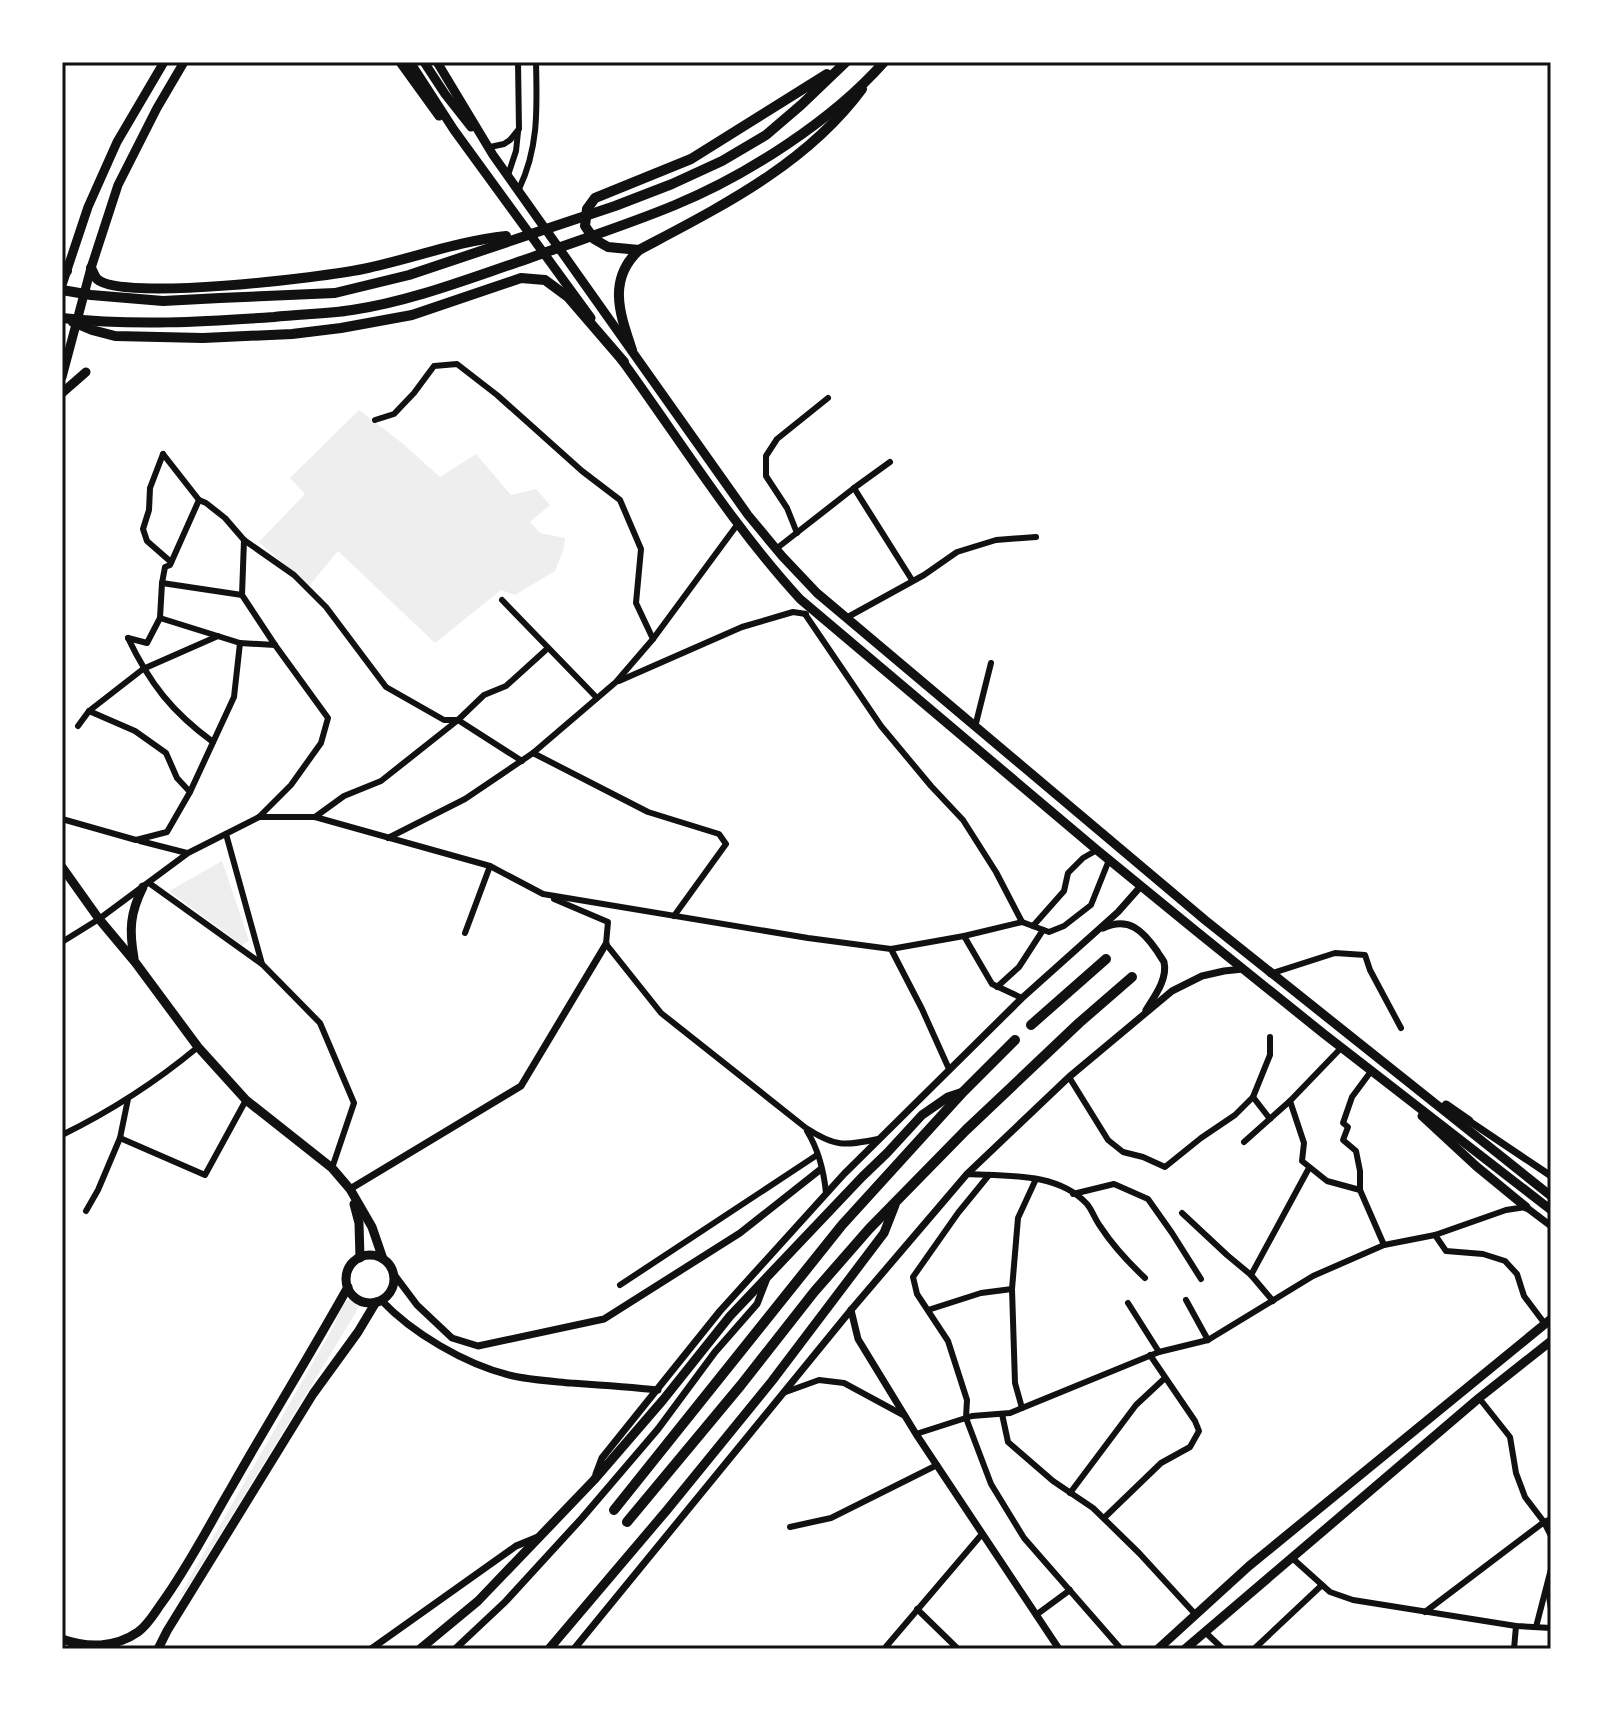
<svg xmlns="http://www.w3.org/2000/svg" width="1613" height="1711" font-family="'Source Sans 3',sans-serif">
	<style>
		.green { fill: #eee }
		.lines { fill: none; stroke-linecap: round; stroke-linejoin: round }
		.minor { stroke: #111; stroke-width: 6 }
		.tertiary { stroke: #111; stroke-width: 7 }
		.primary { stroke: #111; stroke-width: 9 }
		.trunk { stroke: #111; stroke-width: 9 }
		.motorway { stroke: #111; stroke-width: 10 }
		.neatline { fill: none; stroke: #111; stroke-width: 3 }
	</style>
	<rect width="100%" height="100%" fill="#fff"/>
	<g class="green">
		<path d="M359,410L402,443L440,477L476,454L511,495L536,489L550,505L530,522L540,533L565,538L564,548L555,571L515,595L501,590L435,643L338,551L309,586L259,542L305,494L290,478Z"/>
		<path d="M222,861L249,941L242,945L169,891Z"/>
		<path d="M348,1300L353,1301L359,1305L355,1314L185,1592L179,1597L331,1331L344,1303Z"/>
	</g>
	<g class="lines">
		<g class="minor">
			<path d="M490,147L504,144L510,140L519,129L518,62"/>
			<path d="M508,175L516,151L518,132"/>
			<path d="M519,189C539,147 537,108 536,62"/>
			<path d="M375,420L394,414L414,393L434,366L457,364L497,395L582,471L620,500L641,549L636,603L653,639"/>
			<path d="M163,454L199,500L206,503L225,518L244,540L294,575L326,607L386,687L444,720H458L522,761"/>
			<path d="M163,454L150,488L149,510L143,529L147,541L171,562"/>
			<path d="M854,488L912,580"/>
			<path d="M199,500L170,565L165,567L162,583L242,595"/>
			<path d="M797,533L787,508L766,476V456L777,439L828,398"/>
			<path d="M244,540L242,595L275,645L328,718L321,743L291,785L259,817"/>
			<path d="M776,549L854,488L890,462"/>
			<path d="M162,583L160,618L240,643"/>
			<path d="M502,600L597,698"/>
			<path d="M805,614L881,726L931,786L963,820L996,872L1022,922L1049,932L1064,926L1091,905L1109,860"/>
			<path d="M846,618L924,575L957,552L996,540L1036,537"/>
			<path d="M128,638C150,684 172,712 213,742"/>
			<path d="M128,638L147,643L160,618"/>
			<path d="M619,681L742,627L793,612L806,614"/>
			<path d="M78,726L89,711L143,669L218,636"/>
			<path d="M975,727L991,663"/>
			<path d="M533,753L648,812L719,834L726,844L674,916"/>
			<path d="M190,792L234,697L240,643L275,645"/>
			<path d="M315,817L344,796L381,781L458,720L484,695L506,686L548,648"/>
			<path d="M62,819L136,840L167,832L190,792L177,778L166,753L135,731L89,711"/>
			<path d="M226,834L262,964"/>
			<path d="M388,838L465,799L533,753L616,682L653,639L737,525"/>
			<path d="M140,841L187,853"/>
			<path d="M149,883L262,964L320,1023L354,1103L332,1168"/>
			<path d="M554,899L608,922L606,944L661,1013L806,1128C835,1147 844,1146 878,1139"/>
			<path d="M1033,926L1064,891L1068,873L1083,858L1097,850"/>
			<path d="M465,933L490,866"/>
			<path d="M964,936L1022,922"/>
			<path d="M62,942L99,919L188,853L259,817H315L490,866L543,894L808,938L891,949L922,1009L949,1069"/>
			<path d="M891,949L964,936L992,984L1022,998"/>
			<path d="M1270,974L1335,953L1365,955L1370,970L1401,1028"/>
			<path d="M997,987L1019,967L1043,930"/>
			<path d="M1069,1077L1108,1140L1123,1152L1143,1157L1165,1167L1201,1138L1235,1115L1253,1097L1270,1119"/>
			<path d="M1253,1097L1270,1055V1037"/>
			<path d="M1290,1101L1304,1143L1302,1161L1327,1181L1360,1190L1384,1245"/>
			<path d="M807,1131C818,1149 824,1172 826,1193"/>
			<path d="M62,1135C111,1111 156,1082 198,1047"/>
			<path d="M120,1138L205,1175L246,1100"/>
			<path d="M1244,1142L1290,1101L1342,1047"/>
			<path d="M967,1174C1006,1176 1058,1172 1087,1204C1092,1210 1095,1219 1100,1226C1113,1246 1128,1262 1145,1278"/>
			<path d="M989,1175L958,1213L913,1277L917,1294L948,1341L967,1400L966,1418L991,1484L1024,1538L1121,1649"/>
			<path d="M1360,1190V1171L1356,1151L1343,1140L1348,1127L1343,1123L1352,1097L1372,1070"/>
			<path d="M1073,1194L1114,1184L1148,1199L1172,1233L1201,1279"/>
			<path d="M86,1211L98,1190L120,1138L128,1099"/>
			<path d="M1182,1213L1227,1255L1251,1275L1273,1301"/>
			<path d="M1435,1235L1446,1251L1483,1254L1505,1261L1517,1274L1524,1296L1545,1324"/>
			<path d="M1251,1275L1309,1168"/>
			<path d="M620,1285L817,1155"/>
			<path d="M1186,1300L1208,1340"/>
			<path d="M1128,1303L1159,1352"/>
			<path d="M928,1310L981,1293L1012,1289"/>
			<path d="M783,1393L819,1380L844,1383L905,1416"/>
			<path d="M1479,1398L1510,1437L1516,1473L1525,1497L1544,1522L1551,1536"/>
			<path d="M1022,1408L1015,1383L1012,1289L1018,1218L1036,1179"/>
			<path d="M1002,1414L1008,1442L1053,1481L1093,1508L1139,1553L1196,1615"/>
			<path d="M916,1434L972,1416L1010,1413L1159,1352L1208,1340L1313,1276L1384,1245L1435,1235L1506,1210L1526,1207"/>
			<path d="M1070,1493L1136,1405L1165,1378"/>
			<path d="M1104,1518L1161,1463L1190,1447L1199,1431L1195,1421L1150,1355"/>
			<path d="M790,1527L831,1518L937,1465"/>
			<path d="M1291,1557L1330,1592L1353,1600L1516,1626L1551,1628"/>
			<path d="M1548,1590L1551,1609"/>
			<path d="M917,1609L958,1649"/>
			<path d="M1425,1612L1544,1522L1551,1519"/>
			<path d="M1036,1615L1070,1590"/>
			<path d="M1536,1627L1551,1569"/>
			<path d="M1205,1632L1223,1649"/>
			<path d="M884,1649L982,1534"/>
			<path d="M1254,1649L1322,1585"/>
			<path d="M1514,1649L1516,1626"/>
		</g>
		<g class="tertiary">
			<path d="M1103,928C1129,916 1143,931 1157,951C1158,953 1163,960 1164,962C1168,979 1154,997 1146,1010"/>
			<path d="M1469,1121L1551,1176"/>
			<path d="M350,1189L521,1086L606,944"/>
			<path d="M1526,1207L1551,1226"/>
			<path d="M393,1273L417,1305L452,1338L478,1346L604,1319L740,1233L821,1169"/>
			<path d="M381,1300C412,1333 465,1364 509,1375C529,1380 550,1381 571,1383C600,1385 629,1387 658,1390"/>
			<path d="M851,1310L858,1339L916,1434L1059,1649"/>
			<path d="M596,1474L602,1458L720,1311L844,1174L1022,998L1118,912L1141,886"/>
			<path d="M371,1649L516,1546L538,1537"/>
			<path d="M455,1649L505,1602L582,1518L658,1429L715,1352L757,1304L766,1281"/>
			<path d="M574,1649L851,1310L967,1174L1069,1077L1172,991L1202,976L1224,971L1243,969"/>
		</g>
		<g class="primary">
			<path d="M62,1639C87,1648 115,1648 138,1632C148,1625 154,1614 161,1604C188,1567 208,1527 231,1488C269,1421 310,1355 348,1287"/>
			<path d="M158,1649L167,1631L313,1394L358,1332L376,1302"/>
			<path d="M420,1649L478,1601L594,1480L663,1400L730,1316L862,1177L887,1153L922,1115L948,1097L963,1092"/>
			<path d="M549,1649L667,1510L772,1381L884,1233L895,1205"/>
			<path d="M1158,1649L1249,1566L1551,1319"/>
			<path d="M1185,1649L1479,1398L1551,1341"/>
		</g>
		<g class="trunk">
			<path d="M400,62L439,116"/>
			<path d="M410,62L454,130L591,318"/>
			<path d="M424,62L445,94L471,127"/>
			<path d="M437,62L493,155L748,515L782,556L817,593L1205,920L1551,1196"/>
			<path d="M62,285L88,207L117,142L164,62"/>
			<path d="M621,359C680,440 732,525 800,599L1097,850L1196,931L1324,1034L1551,1210"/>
			<path d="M62,377L91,268L118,185L157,108L184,62"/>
			<path d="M62,393L86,372"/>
			<path d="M62,867L99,919L135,962L198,1047L246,1100L332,1168L350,1189L372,1227L383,1259"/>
			<path d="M134,958C129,930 130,913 143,887"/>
			<path d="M1446,1105L1469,1121"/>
			<path d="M1422,1116L1476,1166L1526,1207"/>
			<path d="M354,1204L359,1223L360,1258"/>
			<circle cx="370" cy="1279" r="24"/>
		</g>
		<g class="motorway">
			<path d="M639,250L608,247L594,239L585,226L587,209L595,198L691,159L827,74"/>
			<path d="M91,268C93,271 94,276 97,279C121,302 325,277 363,269C411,259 458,241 506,236"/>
			<path d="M62,273L67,271"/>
			<path d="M62,290L91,295L163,301L220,298L335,293L409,275L615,206L672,184L722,161L766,135L801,105L846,62"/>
			<path d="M62,318C133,326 203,322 274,317C300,314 327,314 352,310C412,301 470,278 527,259C576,241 627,225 675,205C746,176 833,120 884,62"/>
			<path d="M73,322L92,330L115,336L203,338L292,334L341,328L412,315L521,278L545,280L568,297L624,362"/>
			<path d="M632,350C620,314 607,280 639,250C720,207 806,165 862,89"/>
			<path d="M1031,1025L1106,959"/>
			<path d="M614,1510L842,1225L963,1092L1015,1040"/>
			<path d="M627,1522L741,1385L814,1292L869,1229L966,1130L1079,1023L1132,977"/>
		</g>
	</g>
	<rect width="1613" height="1711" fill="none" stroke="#ffffff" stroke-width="128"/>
	<rect x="64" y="64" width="1485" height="1583" class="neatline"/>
</svg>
